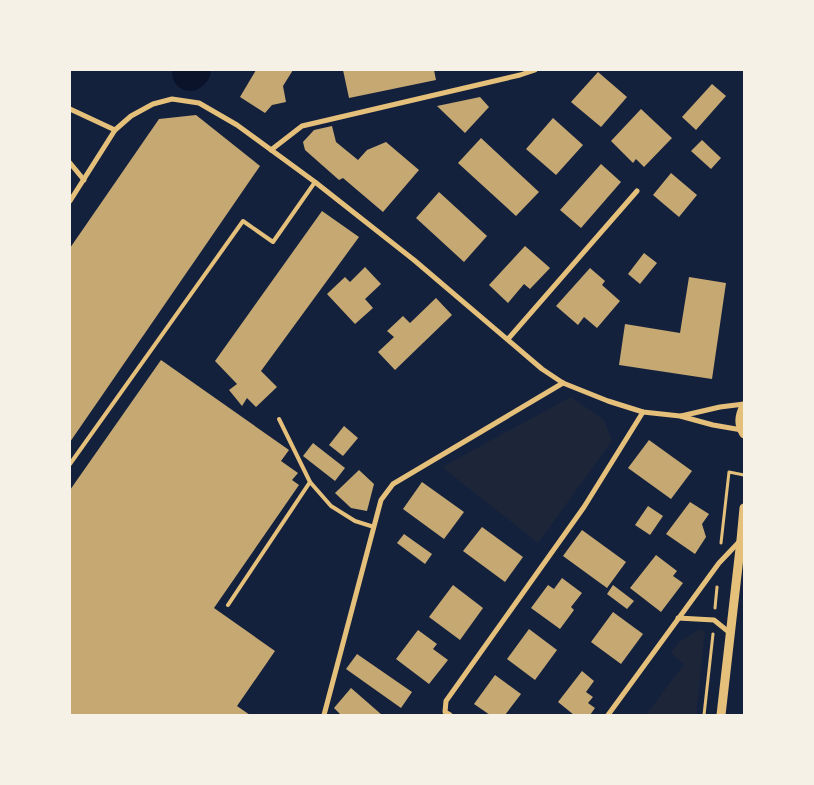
<svg xmlns="http://www.w3.org/2000/svg" width="814" height="785" font-family="'Open Sans',sans-serif">
	<style>
		.green { fill: #1d2539 }
		.lines { fill: none; stroke-linecap: round; stroke-linejoin: round }
		.river { stroke: #0b132b; stroke-width: 36 }
		.building { fill: #c6a872 }
		.path { stroke: #e5c07b; stroke-width: 3 }
		.service { stroke: #e5c07b; stroke-width: 4 }
		.minor { stroke: #e5c07b; stroke-width: 5 }
		.tertiary { stroke: #e5c07b; stroke-width: 9 }
	</style>
	<rect width="100%" height="100%" fill="#14213d"/>
	<g class="green">
		<path d="M571,397L604,420L612,441L538,543L442,467Z"/>
		<path d="M700,629L705,631L696,715H646L684,664L671,653L679,642Z"/>
	</g>
	<g class="lines">
		<path class="river" d="M190,73L193,70"/>
	</g>
	<g class="building">
		<path d="M256,70H293L283,86L286,102L272,105L265,113L240,97Z"/>
		<path d="M343,70H434L436,80L349,98Z"/>
		<path d="M598,72L627,97L601,127L571,102Z"/>
		<path d="M712,84L726,96L696,130L682,117Z"/>
		<path d="M480,97L489,107L465,133L437,106Z"/>
		<path d="M641,109L672,138L644,167L636,159L633,163L611,141Z"/>
		<path d="M196,115L260,166L70,442V248L159,119Z"/>
		<path d="M553,118L583,145L556,175L526,149Z"/>
		<path d="M332,126L336,142L358,160L367,150L386,142L419,170L383,212L343,178L339,180L305,150L303,142L314,130Z"/>
		<path d="M481,138L539,192L516,216L458,163Z"/>
		<path d="M702,140L721,158L711,169L691,151Z"/>
		<path d="M601,164L621,182L581,228L560,210Z"/>
		<path d="M671,173L697,195L679,217L653,195Z"/>
		<path d="M439,192L487,236L464,262L416,218Z"/>
		<path d="M322,211L359,237L261,371L277,387L256,407L247,398L242,406L229,390L237,384L215,361Z"/>
		<path d="M525,246L550,268L530,289L524,284L508,303L489,285Z"/>
		<path d="M644,253L657,263L640,284L628,274Z"/>
		<path d="M365,267L381,284L365,299L373,308L355,324L327,294L345,277L350,282Z"/>
		<path d="M590,268L605,281L602,285L620,301L597,328L584,317L578,325L556,306Z"/>
		<path d="M689,277L726,283L712,379L619,365L625,324L680,333Z"/>
		<path d="M436,298L452,315L395,370L378,352L394,337L387,331L403,316L410,323Z"/>
		<path d="M161,360L289,450L281,461L298,473L292,480L299,485L214,608L275,651L237,706L250,715H70V490Z"/>
		<path d="M344,426L358,438L343,456L329,445Z"/>
		<path d="M649,440L692,471L671,499L628,468Z"/>
		<path d="M313,443L345,468L335,481L303,456Z"/>
		<path d="M359,470L374,484L367,511L351,508L335,493Z"/>
		<path d="M422,482L464,512L444,539L403,509Z"/>
		<path d="M690,502L709,514L702,524L706,537L695,554L666,534Z"/>
		<path d="M648,506L663,516L650,535L635,525Z"/>
		<path d="M482,527L523,557L505,582L463,551Z"/>
		<path d="M582,530L626,562L607,588L563,556Z"/>
		<path d="M404,534L432,554L425,564L397,543Z"/>
		<path d="M656,555L677,571L673,576L683,583L661,612L630,588Z"/>
		<path d="M562,578L582,593L571,607L574,610L560,629L531,608L548,585L554,589Z"/>
		<path d="M453,585L483,608L460,640L429,617Z"/>
		<path d="M613,585L634,601L627,609L607,594Z"/>
		<path d="M613,612L643,634L621,664L591,642Z"/>
		<path d="M529,629L557,650L535,680L507,659Z"/>
		<path d="M418,630L437,644L433,649L448,660L429,684L396,659Z"/>
		<path d="M357,654L412,692L401,708L346,669Z"/>
		<path d="M582,671L594,681L586,692L593,697L588,703L595,708L590,715H574L558,702Z"/>
		<path d="M495,675L521,694L505,715H490L474,704Z"/>
		<path d="M351,688L382,715H341L334,708Z"/>
	</g>
	<g class="lines">
		<g class="path">
			<path d="M721,543L729,472L744,475"/>
			<path d="M715,608L717,587"/>
			<path d="M704,715L713,634"/>
		</g>
		<g class="service">
			<path d="M279,419L310,482"/>
			<path d="M70,464L243,221L273,242L315,182"/>
			<path d="M228,605L310,482L331,506L355,521L374,527"/>
		</g>
		<g class="minor">
			<path d="M70,109L115,130"/>
			<path d="M271,150L302,126L520,75L535,70"/>
			<path d="M70,163L84,180"/>
			<path d="M70,201L115,130L131,116L153,104L172,99L199,103L237,125L315,182L414,260L542,369L563,383L608,401L643,412L680,416L713,425L742,430"/>
			<path d="M508,339L637,191"/>
			<path d="M681,416L720,407L744,404"/>
			<path d="M678,618L714,620L730,633"/>
			<path d="M324,715L381,500L393,484L563,383"/>
			<path d="M450,715L445,712L446,701L584,507L643,412"/>
			<path d="M608,715L719,563L739,542"/>
		</g>
		<g class="tertiary">
			<path d="M744,406C739,416 738,424 744,434"/>
			<path d="M721,715L741,540L744,508"/>
		</g>
	</g>
	<rect width="814" height="785" fill="none" stroke="#f6f1e7" stroke-width="142"/>
</svg>
